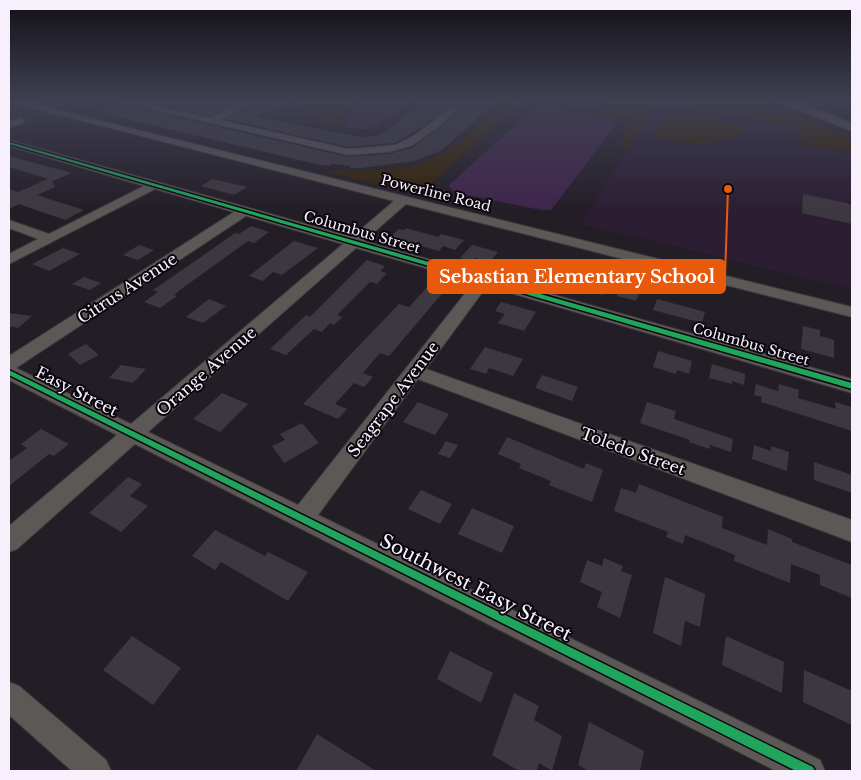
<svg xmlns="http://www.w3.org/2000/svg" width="861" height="780" font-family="'Libre Baskerville',serif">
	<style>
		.built { fill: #2b1e33 }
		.green { fill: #362205 }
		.water { fill: #3f254d }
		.building { fill: #3d3840 }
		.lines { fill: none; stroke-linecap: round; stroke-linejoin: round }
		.minor-casing { stroke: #3c373f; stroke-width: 2 }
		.major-casing { stroke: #3c373f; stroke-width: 2 }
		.minor { fill: #5b5856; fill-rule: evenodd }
		.major { fill: #5e5859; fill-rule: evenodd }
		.cycleway-casing { stroke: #0b060d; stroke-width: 3 }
		.cycleway { fill: #20a55d; fill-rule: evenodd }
		.labels { text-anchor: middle; stroke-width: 4; stroke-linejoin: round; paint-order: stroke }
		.far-street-label { font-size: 14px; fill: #f7f0fc; stroke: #0b060d }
		.street-label { font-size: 16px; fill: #f7f0fc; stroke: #0b060d }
		.near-street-label { font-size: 19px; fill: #f7f0fc; stroke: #0b060d }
		.leader { fill: none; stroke: #e8590c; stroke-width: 2 }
		.callout-dot { fill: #e8590c; stroke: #0b060d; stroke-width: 2 }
		.callout { fill: #e8590c; stroke: #e8590c; stroke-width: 2 }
		.callout-label { font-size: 18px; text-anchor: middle; font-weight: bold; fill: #fff }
	</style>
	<rect width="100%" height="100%" fill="#231d26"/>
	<path class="built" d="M656,104L794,126L804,145L852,153V289L581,224Z"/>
	<g class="green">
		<path d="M294,102H357L337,124L322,123Z"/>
		<path d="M506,102H521L419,195L324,171C348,170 373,171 397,168C441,164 474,130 506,102Z"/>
		<path d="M608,102H765L852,138V153L804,145L794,126L656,104L627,150L621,144L629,119L602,112Z"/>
		<path d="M673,114L746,126C730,152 677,143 652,138L665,116Z"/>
	</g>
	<g class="water">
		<path d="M362,102H412L370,130L342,127Z"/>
		<path d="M541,107L612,119L617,123L551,210H541L458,193L451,189L449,185L533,109Z"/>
	</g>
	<g class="building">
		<path d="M151,102H236L238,103L210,116Z"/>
		<path d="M263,102H288L257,117L361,137L374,136L383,133L424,102H453L421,128L394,143L348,147L225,119L252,106Z"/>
		<path d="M468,102H496L442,150L414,161L362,168H350V166L332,164L330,166L320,165L97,112L115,105L133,109L137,108L348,157L389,154L414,147L438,129Z"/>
		<path d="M9,156L72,173L52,181L55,187L37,195L84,210L65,220L19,204L9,209V189L18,192L48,179L9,167Z"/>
		<path d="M213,179L247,187L234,195L201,186Z"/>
		<path d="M803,194L847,203L852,206V224L802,213Z"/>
		<path d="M251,226L269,232L254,243L248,241L180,290L174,295L177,296L160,308L144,302L158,292L153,290L198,259L235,233L239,234Z"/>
		<path d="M406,228L438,237L441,234L464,240L455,250L443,246L439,251L390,237L399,229L404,230Z"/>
		<path d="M294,241L318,248L282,275L273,272L263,281L249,276Z"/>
		<path d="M139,245L154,250L138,260L123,255Z"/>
		<path d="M472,245L498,252L490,262L475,258L472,261L460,258Z"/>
		<path d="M63,248L80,254L49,271L32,264Z"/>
		<path d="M367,260L385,266L380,271L387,273L377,284L370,282L337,315L342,317L334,325L330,323L322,332L314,329L286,355L270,349L306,315L310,317Z"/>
		<path d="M551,265L600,280L599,283L608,285L603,295L535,276L541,266L549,268Z"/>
		<path d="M84,277L101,283L90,290L72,284Z"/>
		<path d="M624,281L642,286L636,301L617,296Z"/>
		<path d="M429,285L446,289L389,356L380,353L363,373L373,377L364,387L354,383L335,404L347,409L338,419L303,404L399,304L409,307Z"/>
		<path d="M209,299L226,306L203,323L186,317Z"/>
		<path d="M657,299L705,312L702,323L653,310Z"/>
		<path d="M501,302L536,312L524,331L498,323L505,314L495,311Z"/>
		<path d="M9,313L32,316L18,328L9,326Z"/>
		<path d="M803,326L820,330V336L834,340V358L801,349Z"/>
		<path d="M86,344L99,355L80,365L68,354Z"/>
		<path d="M485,347L523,359L513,376L489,368L486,374L470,369Z"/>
		<path d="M658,351L692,361L689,374L677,370L676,374L653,367Z"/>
		<path d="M712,364L745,374L744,385L732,381V384L709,378Z"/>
		<path d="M121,365L146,369L133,383L109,378Z"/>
		<path d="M542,375L578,387L572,401L535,388Z"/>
		<path d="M756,384L778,391L779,384L799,390L798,398L836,409L835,402L852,407V431L761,402L762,397L754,395Z"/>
		<path d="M222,393L248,404L220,432L193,419Z"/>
		<path d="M418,402L449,414L435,435L403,422Z"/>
		<path d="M647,402L676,411L674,419L733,439L731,452L710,445V449L689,442L690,440L640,423Z"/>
		<path d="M302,423L319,443L284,463L272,446L285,440L280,434Z"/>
		<path d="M41,429L69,444L54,456L49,454L9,486V461L27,448L21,444Z"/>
		<path d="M507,437L584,469L586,463L603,470L592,502L549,485L551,481L519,468L521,464L498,454Z"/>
		<path d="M446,441L458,445L450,458L438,454Z"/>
		<path d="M754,445L771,451V446L789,452L787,471L752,459Z"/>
		<path d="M814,462L852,475V493L814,480Z"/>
		<path d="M128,477L142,484L130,496L148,506L121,532L89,513Z"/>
		<path d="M639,484L723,517L722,528L767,545L768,529L792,539V542L852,565V598L820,585V575L791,564L790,583L734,561L735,555L685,535L683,544L666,537L668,532L614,511L621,488L636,493Z"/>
		<path d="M421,490L452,504L440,524L408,509Z"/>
		<path d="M472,508L514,526L502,553L458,534Z"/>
		<path d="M215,530L265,556L268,552L308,572L288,601L221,562L215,570L192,556Z"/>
		<path d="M604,558L623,566L621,571L632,575L620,618L597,607L602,592L580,582L587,560L602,566Z"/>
		<path d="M665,577L705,594L700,627L685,621L681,646L653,633Z"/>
		<path d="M132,636L181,668L153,705L103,670Z"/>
		<path d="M726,636L784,662L782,693L722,665Z"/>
		<path d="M450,651L493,673L481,703L437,679Z"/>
		<path d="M804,670L852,691V725L803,702Z"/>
		<path d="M514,693L539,706L534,720L562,736L552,771L539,763L537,771H519L492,755Z"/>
		<path d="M589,722L644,751L640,771H589L578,765Z"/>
		<path d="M317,734L376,771H296Z"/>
	</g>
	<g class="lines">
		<g class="minor-casing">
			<g id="minor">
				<path d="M9,102H25L852,307V317L406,204L364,241L852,379V393L487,286L426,369L852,520V542L418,379L318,515L820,760L825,771H776L135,444L17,549L9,552V526L117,435L9,380V356L234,212L155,189L9,264V254L38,239L9,228V220L49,234L144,186L9,146V140L352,237L394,201ZM246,216L343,244L131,424L16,368ZM356,248L474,282L298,505L148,432Z"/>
				<path d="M121,102H138L210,118L243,102H255L220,120L348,149L375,147L395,145L406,140L422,130L456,102H466L437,128L413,145L389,152L348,155Z"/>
				<path d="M20,118L25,121L23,123L9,128V122Z"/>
				<path d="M9,682L19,686L106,760L111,771H72L9,715Z"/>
			</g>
		</g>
		<g class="major-casing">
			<path id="major" d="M781,102H798L852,123V131L783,104Z"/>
		</g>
		<use href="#minor" class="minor"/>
		<use href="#major" class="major"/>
		<g class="cycleway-casing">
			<g id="cycleway">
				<path d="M9,142L852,383V389L9,144Z"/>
				<path d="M9,370L813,767L815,771H796L9,375Z"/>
			</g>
		</g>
		<use href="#cycleway" class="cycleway"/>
	</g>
	<linearGradient id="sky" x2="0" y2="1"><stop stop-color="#131015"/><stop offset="0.48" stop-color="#3f4052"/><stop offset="1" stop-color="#3f4052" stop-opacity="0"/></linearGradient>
	<rect width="861" height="211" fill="url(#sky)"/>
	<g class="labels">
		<g class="far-street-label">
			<text transform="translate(436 193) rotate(14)" y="5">Powerline Road</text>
			<text transform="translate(362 232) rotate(16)" y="5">Columbus Street</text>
			<text transform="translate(751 344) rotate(16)" y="5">Columbus Street</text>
		</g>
		<g class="street-label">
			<text transform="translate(127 288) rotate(-33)" y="6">Citrus Avenue</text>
			<text transform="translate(206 371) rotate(-41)" y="6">Orange Avenue</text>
			<text transform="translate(77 391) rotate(27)" y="6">Easy Street</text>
			<text transform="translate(393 399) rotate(-53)" y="6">Seagrape Avenue</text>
			<text transform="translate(633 451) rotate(20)" y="6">Toledo Street</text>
		</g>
		<g class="near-street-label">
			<text transform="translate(476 587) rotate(27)" y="7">Southwest Easy Street</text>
		</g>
	</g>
	<path class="leader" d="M728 189L725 277"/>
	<circle class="callout-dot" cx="728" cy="189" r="5"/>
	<rect class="callout" x="428" y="260" width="297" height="33" rx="5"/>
	<g class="callout-label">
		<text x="577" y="283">Sebastian Elementary School</text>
	</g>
	<rect width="861" height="780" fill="none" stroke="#f7f0fc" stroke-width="20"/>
</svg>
